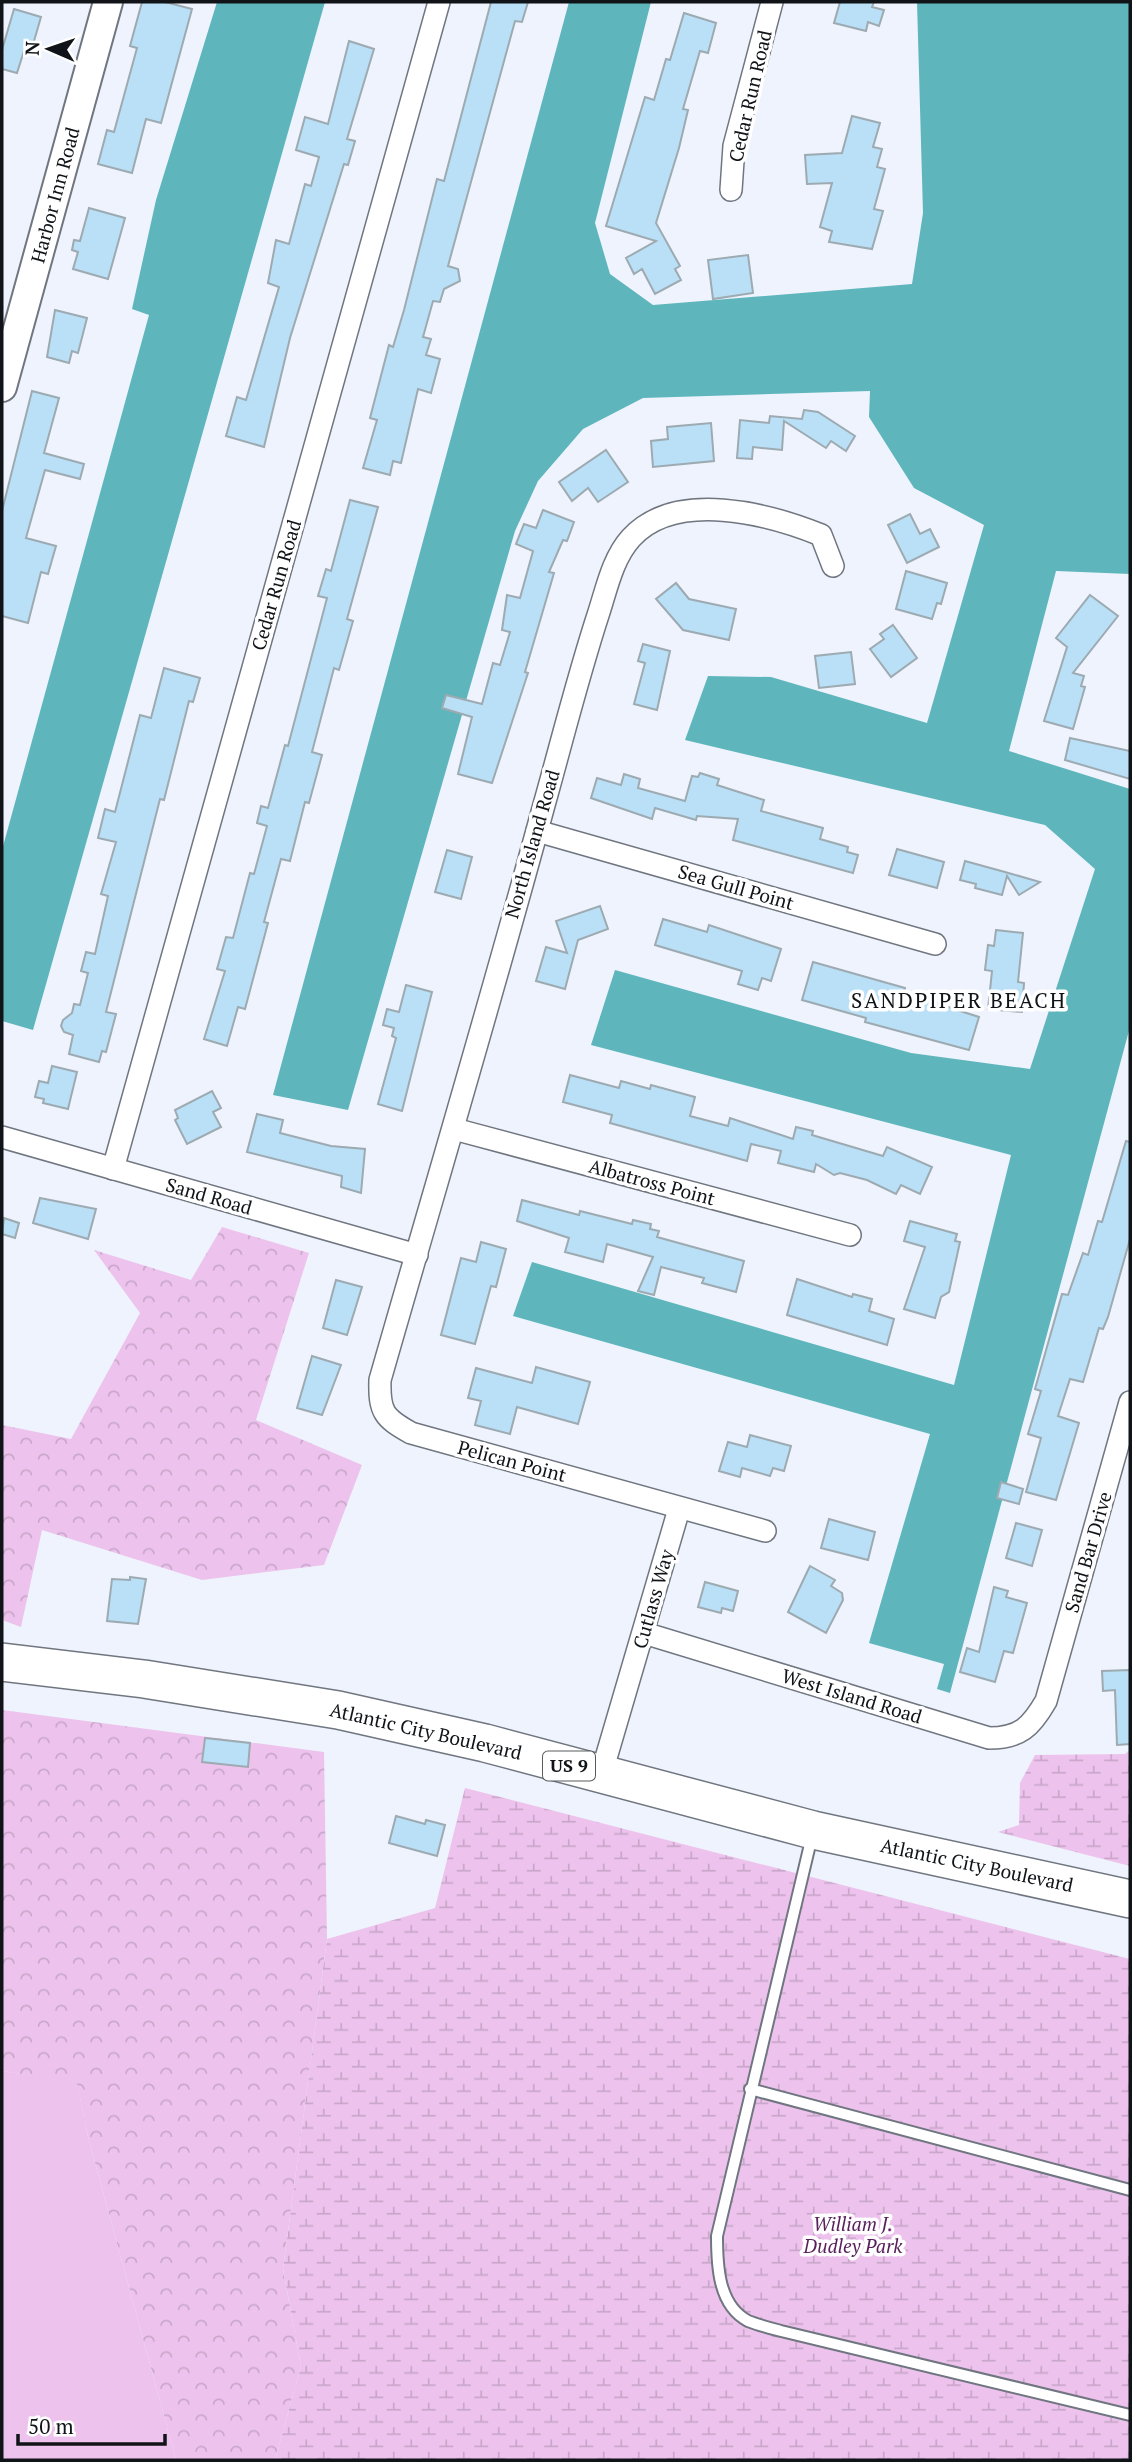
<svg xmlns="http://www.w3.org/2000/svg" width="1132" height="2462" font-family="'PT Serif',serif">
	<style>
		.green { fill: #edc3ed }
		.forest { fill: url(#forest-crowns) }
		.wetland { fill: url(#wetland-marsh) }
		.water { fill: #5eb6bc }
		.building { fill: #b9e0f6; stroke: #9daab1; stroke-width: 2 }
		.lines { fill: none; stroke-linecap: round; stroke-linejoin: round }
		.lane-casing { stroke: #707680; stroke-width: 14 }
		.street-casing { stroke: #707680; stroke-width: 24 }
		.secondary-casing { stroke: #707680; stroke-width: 32 }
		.highway-casing { stroke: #707680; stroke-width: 40 }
		.lane { stroke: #fff; stroke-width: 10 }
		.street { stroke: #fff; stroke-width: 21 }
		.secondary { stroke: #fff; stroke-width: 28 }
		.highway { stroke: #fff; stroke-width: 37 }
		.labels { text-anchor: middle; stroke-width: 7; stroke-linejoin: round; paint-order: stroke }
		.shield { fill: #fff; stroke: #585a5d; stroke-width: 2 }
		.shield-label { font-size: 18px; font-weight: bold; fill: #101317 }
		.street-label { font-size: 19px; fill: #101317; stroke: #fff }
		.park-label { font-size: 19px; font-style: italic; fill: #59215c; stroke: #fff }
		.neighbourhood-label { font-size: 21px; letter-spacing: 2px; fill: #101317; stroke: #fff }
	</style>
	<defs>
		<pattern id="forest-crowns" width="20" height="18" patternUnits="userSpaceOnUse" patternTransform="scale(1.75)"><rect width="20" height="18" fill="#edc3ed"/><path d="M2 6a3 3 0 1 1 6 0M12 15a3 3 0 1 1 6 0" fill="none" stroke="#caa7ca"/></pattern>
		<pattern id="wetland-marsh" width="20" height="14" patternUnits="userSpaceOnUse" patternTransform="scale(1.75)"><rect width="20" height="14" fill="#edc3ed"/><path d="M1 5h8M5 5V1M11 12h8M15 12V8" fill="none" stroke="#caa7ca"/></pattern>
	</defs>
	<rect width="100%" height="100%" fill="#eef3fd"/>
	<path class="green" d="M2,2071L77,2083L88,2137L176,2460H2Z"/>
	<g class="forest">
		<path d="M222,1227L309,1253L256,1420L362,1465L324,1565L202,1580L42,1530L21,1627L2,1620V1425L71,1439L140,1313L94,1250L191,1280Z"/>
		<path d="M2,1710L324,1752L327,1939L283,2269L301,2366L275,2460H176L88,2137L77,2084L2,2071Z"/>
	</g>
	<g class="wetland">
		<path d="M1130,1750V1866L998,1832L1019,1825L1020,1783L1035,1755L1125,1754Z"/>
		<path d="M465,1788L1130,1959V2460H275L301,2366L283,2269L327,1939L435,1908Z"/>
	</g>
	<g class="water">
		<path d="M217,2H325L33,1030L2,1021V850L149,315L132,309L156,200Z"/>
		<path d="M569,2H651L595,223L610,274L653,305L912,284L923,213L917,2H1130V574L1056,571L1009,751L1130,789V1027L950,1693L937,1689L944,1664L869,1643L930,1434L513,1316L532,1262L954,1385L1011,1155L591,1045L615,970L911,1053L1030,1069L1095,869L1045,825L685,740L708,676L771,677L927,723L984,525L914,488L869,417L870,391L643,398L583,429L538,481L515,531L348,1110L273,1095Z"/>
	</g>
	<g class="building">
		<path d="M142,2H165L192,9L161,123L146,119L132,173L98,164L107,130L114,132L137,48L130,46Z"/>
		<path d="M491,2H528L522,22L515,21L448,266L458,269L460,281L444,289L440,302L433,301L423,337L431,339L426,355L440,359L431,393L418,389L401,463L393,461L390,475L363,468L377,420L370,418L389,345L393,347L404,310L437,179L444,181Z"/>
		<path d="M840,2H874L872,7L884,10L879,26L868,22L866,31L834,23Z"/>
		<path d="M14,9L41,17L32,48L28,52L24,51L17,73L2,69V50Z"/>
		<path d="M684,13L716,23L708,53L700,51L683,109L688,110L679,148L656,223L680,266L675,269L681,280L655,294L642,269L634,274L626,258L656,241L606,226L645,97L654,100L666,59L670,60Z"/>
		<path d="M349,41L374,49L347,139L355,141L348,165L344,164L290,338L264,447L226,436L237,397L246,400L279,287L268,283L276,240L289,244L305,184L311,186L319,157L296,150L305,117L328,124Z"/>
		<path d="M852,116L880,123L873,147L882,149L877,167L885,169L874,209L883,211L872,249L829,242L832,231L820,227L832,183L807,184L805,155L842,153Z"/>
		<path d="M89,208L125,218L108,279L73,269L78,252L72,250L74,240L80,241Z"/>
		<path d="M748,255L753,293L713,299L708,260Z"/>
		<path d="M55,310L87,318L78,353L72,351L69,363L47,357Z"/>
		<path d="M32,391L59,398L44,453L84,464L80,479L45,470L26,538L56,546L48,574L41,572L28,623L2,616V511Z"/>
		<path d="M804,410L818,412L855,436L846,451L831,441L826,448L784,421L782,450L753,447L752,459L737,458L740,420L769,423L770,416L802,419Z"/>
		<path d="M711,423L714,461L653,467L651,441L668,439L667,427Z"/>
		<path d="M606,450L628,482L598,502L588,488L572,501L559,482Z"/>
		<path d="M350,500L378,507L347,619L353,621L339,670L334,668L312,752L322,755L309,803L305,802L290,861L281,859L264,922L268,923L245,1009L238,1007L227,1046L204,1039L225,971L217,969L226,937L233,938L250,873L254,874L267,826L257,823L261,806L268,808L285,745L288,746L327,598L318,596L326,569L331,571Z"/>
		<path d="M543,510L574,522L567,541L563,540L549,572L554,573L525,672L528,673L492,783L458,774L472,717L442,708L446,695L482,704L493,663L500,665L510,632L502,630L507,595L520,598L533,551L516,544L524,524L536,528Z"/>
		<path d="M910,514L920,534L930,529L939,547L907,563L888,525Z"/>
		<path d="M906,571L947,583L941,604L937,603L932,619L896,609Z"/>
		<path d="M676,583L689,599L736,609L729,640L683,630L656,599Z"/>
		<path d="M1090,595L1118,616L1073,673L1084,676L1081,686L1085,687L1073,729L1044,721L1067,647L1056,638Z"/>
		<path d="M893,625L917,658L891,677L870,649L884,639L880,634Z"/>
		<path d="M643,644L670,651L657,710L634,704L645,663L638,661Z"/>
		<path d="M851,652L855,684L819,688L815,656Z"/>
		<path d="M164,668L200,678L193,702L189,701L164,800L160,799L106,1012L116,1014L106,1052L102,1051L99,1062L69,1054L73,1035L64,1032L61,1026L63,1020L72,1013L74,1004L80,1005L88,973L81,971L86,952L95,954L108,896L101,894L116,842L98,838L105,809L115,812L140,715L151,718Z"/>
		<path d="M1070,738L1130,751V779L1065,760Z"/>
		<path d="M700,773L719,779L717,785L764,800L761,811L823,828L820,839L848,847L847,852L858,855L853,873L733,840L738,819L697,816L696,820L655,808L652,819L591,798L597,778L621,785L624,774L640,779L638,788L685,801L692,776L698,777Z"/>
		<path d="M897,849L944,862L937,888L889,875Z"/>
		<path d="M447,850L472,857L461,899L435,892Z"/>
		<path d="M965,861L1005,872L1040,882L1019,895L1007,876L1002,895L975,888L976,884L960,880Z"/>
		<path d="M600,906L608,929L578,940L565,989L536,981L546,947L567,953L556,921Z"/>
		<path d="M663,919L707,932L709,925L781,949L771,981L762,978L758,990L738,984L742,971L655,945Z"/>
		<path d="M996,930L1023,933L1018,982L1024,983L1022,1012L988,1009L992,971L985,970L988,945L994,946Z"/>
		<path d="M813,962L905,988L904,993L979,1017L969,1050L865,1022L866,1018L802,1000Z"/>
		<path d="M406,985L432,992L402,1111L378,1104L396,1038L392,1036L394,1028L383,1025L387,1009L399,1012Z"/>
		<path d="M52,1066L77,1072L68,1109L43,1103L44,1099L35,1097L39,1081L48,1083Z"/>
		<path d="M570,1075L619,1088L621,1081L650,1089L651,1085L695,1097L690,1116L728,1126L730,1118L793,1139L796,1127L813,1131L812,1135L883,1156L887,1147L932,1167L920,1194L901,1185L896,1194L867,1180L840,1173L834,1175L816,1164L814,1172L778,1163L781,1151L751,1144L747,1161L610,1123L612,1115L563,1102Z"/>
		<path d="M212,1091L221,1108L213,1112L221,1127L187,1144L175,1120L178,1118L175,1110Z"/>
		<path d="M257,1114L283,1120L280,1133L331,1146L365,1149L361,1193L341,1187L342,1176L247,1152Z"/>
		<path d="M1126,1141L1130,1142V1239L1108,1317L1103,1329L1099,1328L1083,1382L1070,1379L1058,1416L1079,1423L1056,1500L1026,1492L1041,1438L1028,1434L1041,1391L1035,1389L1062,1294L1068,1295L1083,1253L1088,1255L1098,1221L1102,1222Z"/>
		<path d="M40,1198L96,1209L88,1239L33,1223Z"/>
		<path d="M522,1200L579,1215L580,1211L632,1224L633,1220L651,1224L650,1229L659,1231L657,1237L744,1261L736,1292L702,1283L704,1278L661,1267L654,1295L638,1291L653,1257L607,1244L603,1262L565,1252L569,1238L517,1221Z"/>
		<path d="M4,1218L19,1223L15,1238L2,1234Z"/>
		<path d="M910,1221L957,1234L955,1241L960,1242L949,1292L941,1297L935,1318L904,1309L925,1247L904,1241Z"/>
		<path d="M481,1242L506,1249L496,1287L491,1286L475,1344L441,1335L461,1258L476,1262Z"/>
		<path d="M797,1279L852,1297L853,1294L872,1299L869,1311L894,1319L887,1345L787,1315Z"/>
		<path d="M336,1280L362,1287L347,1335L323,1328Z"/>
		<path d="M312,1356L341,1365L322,1415L297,1408Z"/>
		<path d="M536,1367L590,1382L578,1424L517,1407L510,1434L475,1425L481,1401L468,1398L476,1368L532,1383Z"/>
		<path d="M750,1435L791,1446L784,1471L773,1468L770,1476L742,1468L740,1477L719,1471L728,1442L747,1447Z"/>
		<path d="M1001,1482L1023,1489L1019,1504L997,1498Z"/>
		<path d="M829,1519L875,1532L868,1560L821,1548Z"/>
		<path d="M1016,1523L1042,1530L1032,1566L1006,1558Z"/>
		<path d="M810,1566L835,1580L831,1586L842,1593L843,1600L826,1633L788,1612Z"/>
		<path d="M130,1577L146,1579L138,1624L107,1621L112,1579L130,1580Z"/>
		<path d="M705,1582L738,1591L733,1611L722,1608L721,1613L698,1607Z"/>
		<path d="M994,1587L1008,1591L1006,1597L1027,1603L1013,1653L1004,1651L995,1682L960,1672L967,1648L979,1652Z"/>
		<path d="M1130,1670V1744L1117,1745L1115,1690L1103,1691L1102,1671Z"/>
		<path d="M205,1738L250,1743L248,1767L202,1762Z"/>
		<path d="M396,1816L425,1824L426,1820L445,1825L437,1856L389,1843Z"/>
	</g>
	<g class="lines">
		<g class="lane-casing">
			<g id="lane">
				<path d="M812,1836L717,2236C717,2265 718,2305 748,2321C758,2325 770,2328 781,2331L1130,2415"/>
				<path d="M750,2089L1130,2190"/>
			</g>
		</g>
		<g class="street-casing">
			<g id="street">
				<path d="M731,190L734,146L772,2"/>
				<path d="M537,831L935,944"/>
				<path d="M454,1129L850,1235"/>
				<path d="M2,1137L417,1255"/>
				<path d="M113,1169L439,2"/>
				<path d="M765,1531L411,1433C384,1418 379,1412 380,1380C435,1188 492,997 544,805C562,741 578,676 599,612C607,587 613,558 631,538C676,489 769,514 821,535L833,566"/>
				<path d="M644,1633L989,1738C1020,1738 1031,1727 1046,1701L1130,1402"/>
				<path d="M601,1775L679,1509"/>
			</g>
		</g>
		<g class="secondary-casing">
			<path id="secondary" d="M2,387L108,2"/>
		</g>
		<g class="highway-casing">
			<path id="highway" d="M2,1662L144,1679L338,1710L485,1743L813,1830L1130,1899"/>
		</g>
		<use href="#lane" class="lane"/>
		<use href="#street" class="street"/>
		<use href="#secondary" class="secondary"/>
		<use href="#highway" class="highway"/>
	</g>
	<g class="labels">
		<rect class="shield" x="543" y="1751.5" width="52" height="29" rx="5"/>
		<g class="shield-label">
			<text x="569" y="1772">US 9</text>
		</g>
		<g class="street-label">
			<text transform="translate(750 96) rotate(-77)" y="7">Cedar Run Road</text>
			<text transform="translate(55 195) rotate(-75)" y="7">Harbor Inn Road</text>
			<text transform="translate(276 585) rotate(-74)" y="7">Cedar Run Road</text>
			<text transform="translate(532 844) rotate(-74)" y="7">North Island Road</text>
			<text transform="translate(736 887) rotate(16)" y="7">Sea Gull Point</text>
			<text transform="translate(652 1182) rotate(15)" y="7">Albatross Point</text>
			<text transform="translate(209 1196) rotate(16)" y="7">Sand Road</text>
			<text transform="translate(512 1461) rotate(15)" y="7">Pelican Point</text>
			<text transform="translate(1088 1552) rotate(-74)" y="7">Sand Bar Drive</text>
			<text transform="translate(653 1599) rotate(-74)" y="7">Cutlass Way</text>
			<text transform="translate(852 1696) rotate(17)" y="7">West Island Road</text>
			<text transform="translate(426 1731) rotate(13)" y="7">Atlantic City Boulevard</text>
			<text transform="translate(977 1865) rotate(12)" y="7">Atlantic City Boulevard</text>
		</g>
		<g class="park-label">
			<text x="853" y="2231">William J.<tspan x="853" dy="22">Dudley Park</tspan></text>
		</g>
		<g class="neighbourhood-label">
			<text x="959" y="1008">SANDPIPER BEACH</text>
		</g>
	</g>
	<rect width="1132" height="2462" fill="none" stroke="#101317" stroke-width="7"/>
	<g transform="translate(49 49) rotate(272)" stroke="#ffffff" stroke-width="5" paint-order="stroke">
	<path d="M0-5L12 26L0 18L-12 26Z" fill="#101317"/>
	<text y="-10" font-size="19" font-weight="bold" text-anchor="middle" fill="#101317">N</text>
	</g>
	<path d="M18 2434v10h147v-10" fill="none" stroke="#101317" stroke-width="3.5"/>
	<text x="28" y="2434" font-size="21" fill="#101317" stroke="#ffffff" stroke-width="5" paint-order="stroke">50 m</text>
</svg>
